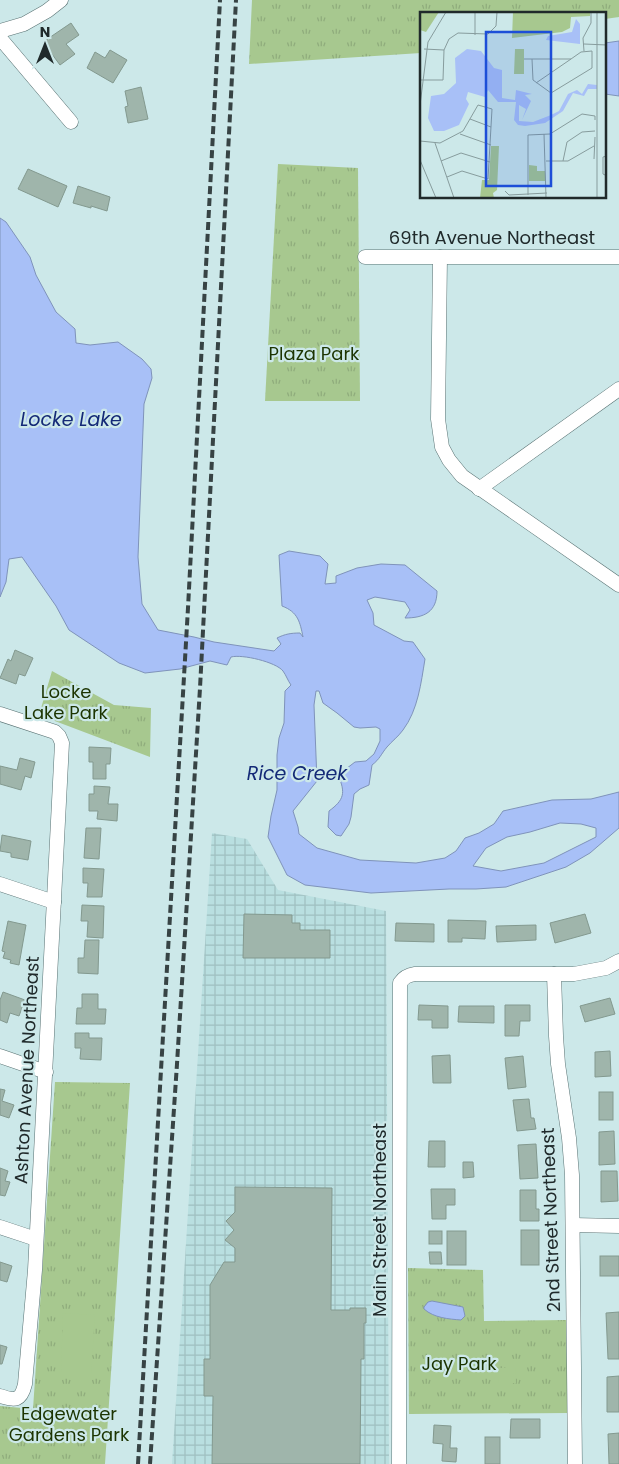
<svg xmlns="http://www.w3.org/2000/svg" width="619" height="1464" font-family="Poppins,sans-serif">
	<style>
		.industrial { fill: url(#industrial-grid) }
		.grass { fill: url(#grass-tufts) }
		.pitch { fill: #a7c88f }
		.water { fill: #a8c0f7; stroke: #7f93ba; fill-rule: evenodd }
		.building { fill: #9fb5ab; stroke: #83998f }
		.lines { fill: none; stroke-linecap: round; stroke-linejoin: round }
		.street-casing { stroke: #597273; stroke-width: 15 }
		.street { stroke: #fff; stroke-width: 14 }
		.rail { stroke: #374344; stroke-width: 4; stroke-dasharray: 8 4; stroke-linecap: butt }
		.labels { text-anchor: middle; stroke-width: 4.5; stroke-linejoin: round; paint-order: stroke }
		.street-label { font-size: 18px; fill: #202a2b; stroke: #cce8e9 }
		.park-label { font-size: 18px; fill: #1c3401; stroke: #cce8e9 }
		.water-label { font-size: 19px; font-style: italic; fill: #142a77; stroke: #cce8e9 }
		.inset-road { fill: none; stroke: #879c9d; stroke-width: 1 }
		.view { fill: #1d4ed8; fill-opacity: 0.15; stroke: #1d4ed8; stroke-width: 2.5 }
		.inset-edge { fill: none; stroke: #202a2b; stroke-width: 2.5 }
	</style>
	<defs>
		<pattern id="industrial-grid" width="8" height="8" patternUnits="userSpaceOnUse" patternTransform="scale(1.25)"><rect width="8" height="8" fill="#b9dfe0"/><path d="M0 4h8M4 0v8" fill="none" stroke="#9fc0c0"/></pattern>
		<pattern id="grass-tufts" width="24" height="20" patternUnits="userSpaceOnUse" patternTransform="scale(1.25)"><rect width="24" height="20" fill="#a7c88f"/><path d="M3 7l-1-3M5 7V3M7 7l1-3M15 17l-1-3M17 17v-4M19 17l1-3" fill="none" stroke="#8fac7c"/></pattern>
	</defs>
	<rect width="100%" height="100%" fill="#cce8e9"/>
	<path class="industrial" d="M212,833L247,839L278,890L386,911L389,1464H172Z"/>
	<g class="grass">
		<path d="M252,0H619V17L605,19V14H422L421,53L249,64Z"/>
		<path d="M278,164L358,168L360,401H265Z"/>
		<path d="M52,671L114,705L151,708L150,757L39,715Z"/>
		<path d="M55,1082L130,1083L105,1464H0V1406L33,1409Z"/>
		<path d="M408,1268L483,1270L484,1321L566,1320L568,1413L409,1414Z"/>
	</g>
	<g class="pitch">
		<path d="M63,1313L95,1315L91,1373H61Z"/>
		<path d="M498,1368H515L516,1383H499Z"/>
	</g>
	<g class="water">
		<path d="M619,41V96L605,94V43Z"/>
		<path d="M0,218L6,222L30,257L36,275L56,312L75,329L76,343L90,345L118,342L142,359L151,369L152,378L144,404L138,557L142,604L158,630L194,637L214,642L274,651L281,644L277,638C285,634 291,633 300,633L303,637C300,622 298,612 282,606L279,555L289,551L320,556L328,564L325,584L336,583V576L357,568L381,564L405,565L437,591C437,612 424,618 405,618L410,610L405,602L375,597L367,600L373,613L374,625L404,641L413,642L425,659C421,683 418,710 403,730C398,737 392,741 387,747C381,754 380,759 372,765L369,785L360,789L354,794L351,817L349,824L341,836L336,835L328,827L329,811C344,800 346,793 338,775L355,762L366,761L374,754L380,741V729L376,727L360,728L354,727L337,713L323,703L319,691H316L314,705L317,781L293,811L298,827L299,834L317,848L360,860L416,863L445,858L456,851L465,838L479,833L494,824L503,811L552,800L591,799L619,792V828L590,853L566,867L506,887L476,889H449L371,893L305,885L287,875L268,837L271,816L277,790V755L279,738L284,723L285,691L291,685C288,681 286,675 283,671C276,662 242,654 231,657L227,665L210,661L180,669L145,673L119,663L69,630L56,606L22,557L9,559L6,582L0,597ZM560,823L581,824L596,828V837L544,863L501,871L473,866L486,848L507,837L530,832Z"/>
		<path d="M432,1301L463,1307L465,1316L461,1320C449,1319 434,1318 424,1309V1307L428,1302Z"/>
	</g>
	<g class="building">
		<path d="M71,23L79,35L66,44L75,54L60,65L43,42Z"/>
		<path d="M110,50L127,60L113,83L87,68L95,52L105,58Z"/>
		<path d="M141,87L148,119L128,123L125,107L128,106L125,91Z"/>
		<path d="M28,169L67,186L58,207L18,189Z"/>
		<path d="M78,186L110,197L107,211L91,206V208L73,203Z"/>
		<path d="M15,650L33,658L25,676L19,674L16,684L0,678L8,659L11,661Z"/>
		<path d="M89,747L111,748L110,764H106V779H93V762H89Z"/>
		<path d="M20,758L35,762L31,778L25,776L21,790L0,784V766L17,770Z"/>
		<path d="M94,786L110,787L108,804H118L117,821L97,819L98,811H89V794H94Z"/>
		<path d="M86,828H101L99,859L84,858Z"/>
		<path d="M2,835L31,841L28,860L11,857V853L0,851Z"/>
		<path d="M83,868L104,869L102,897H87L88,883H83Z"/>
		<path d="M82,905L104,906L103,938L87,937L88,921H81Z"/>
		<path d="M244,914L292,915V923H300V930H330V958H243Z"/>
		<path d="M585,914L591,933L555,943L550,923Z"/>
		<path d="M448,920L486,921L485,939L462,938V942H448Z"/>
		<path d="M8,921L26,925L19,965L10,963L11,960L3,958L5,952L2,951Z"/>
		<path d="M396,923L434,924V942L395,941Z"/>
		<path d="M536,925V940L497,942L496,926Z"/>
		<path d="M85,940H99L98,974L78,973V958H84Z"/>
		<path d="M3,992L25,1000L19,1016L10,1013L7,1023L0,1020V1000Z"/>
		<path d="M82,994H98V1009H106L105,1024H76L77,1008H82Z"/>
		<path d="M610,998L615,1014L585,1022L580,1006Z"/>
		<path d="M419,1005L448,1006V1028H432V1020H418Z"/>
		<path d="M505,1005H530V1021H520L519,1036H505Z"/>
		<path d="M459,1006H494V1023L458,1022Z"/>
		<path d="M75,1033H89V1038H102L101,1060L80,1059L81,1048H75Z"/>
		<path d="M610,1051L611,1076L595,1077V1052Z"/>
		<path d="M450,1055L451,1083H433L432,1056Z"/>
		<path d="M523,1056L526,1087L508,1089L505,1058Z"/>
		<path d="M0,1089L5,1090L2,1101L14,1105L9,1118L0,1115Z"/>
		<rect x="599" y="1092" width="14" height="28"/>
		<path d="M529,1099L531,1118H534L536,1129L517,1131L513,1100Z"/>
		<path d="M614,1131L615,1164L599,1165V1132Z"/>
		<path d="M429,1141H445V1167H428Z"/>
		<path d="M536,1144L538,1178L520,1179L518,1145Z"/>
		<path d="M463,1162H473L474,1177L463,1178Z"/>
		<path d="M0,1168L8,1171L5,1181L10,1182L5,1196L0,1195Z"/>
		<path d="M601,1171H617L618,1201L601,1202Z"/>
		<path d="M235,1187L332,1188L331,1310H350V1308H366V1323H364V1359H361L360,1464H212L213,1396H204V1359H210V1285L224,1262H235V1248L225,1240L234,1230L226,1221L235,1212Z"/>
		<path d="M431,1189H455V1205H446V1219H432Z"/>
		<path d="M520,1190H536V1209H539V1221H520Z"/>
		<rect x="521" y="1230" width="18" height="35"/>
		<rect x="429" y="1231" width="13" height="13"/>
		<rect x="447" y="1231" width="19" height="34"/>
		<path d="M429,1252H441L442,1264H430Z"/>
		<rect x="600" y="1256" width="19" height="20"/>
		<path d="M0,1262L12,1266L7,1282L0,1280Z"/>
		<path d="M619,1312V1359H608L606,1313Z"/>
		<path d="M0,1345L7,1347L2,1364H0Z"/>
		<path d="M619,1376V1412H607V1377Z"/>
		<path d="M511,1419H540V1438H510Z"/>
		<path d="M434,1425L451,1426L450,1448H457L456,1462L442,1461L443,1444L433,1443Z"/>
		<path d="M619,1433V1464H609L608,1434Z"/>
		<rect x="485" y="1437" width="15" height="27"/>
	</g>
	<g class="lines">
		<g class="street-casing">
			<g id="street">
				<path d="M0,31L24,24L47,11L61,0"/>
				<path d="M0,38L71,122"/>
				<path d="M365,257H619"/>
				<path d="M440,257L438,419L442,447L449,460L462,476L619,585"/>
				<path d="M479,489L619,389"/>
				<path d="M0,714L55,732L59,736L62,743L35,1270L25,1384C21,1401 15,1401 0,1396"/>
				<path d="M0,884L54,902"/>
				<path d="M554,974L556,1036L558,1064L569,1138L572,1175L575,1464"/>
				<path d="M0,1056L46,1072"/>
				<path d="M573,1225L619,1226"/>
				<path d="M0,1227L36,1239"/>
				<path d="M399,1464L400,983C404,977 408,975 415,974H574L606,968L619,961"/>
			</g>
		</g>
		<use href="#street" class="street"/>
		<g class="rail">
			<path d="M138,1464L188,608L220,0"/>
			<path d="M150,1464L177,1064L200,688L236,0"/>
		</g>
	</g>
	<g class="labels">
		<g class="street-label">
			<text x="492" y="244">69th Avenue Northeast</text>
			<text transform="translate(27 1070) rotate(-87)" y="6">Ashton Avenue Northeast</text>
			<text transform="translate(380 1220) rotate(-90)" y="6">Main Street Northeast</text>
			<text transform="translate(551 1220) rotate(-92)" y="6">2nd Street Northeast</text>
		</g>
		<g class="park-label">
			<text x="314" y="360">Plaza Park</text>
			<text x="66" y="698">Locke<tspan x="66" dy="21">Lake Park</tspan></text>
			<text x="459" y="1370">Jay Park</text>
			<text x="69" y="1420">Edgewater<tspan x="69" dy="21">Gardens Park</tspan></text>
		</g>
		<g class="water-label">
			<text x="71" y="426">Locke Lake</text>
			<text x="297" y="780">Rice Creek</text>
		</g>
	</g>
	<g transform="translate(420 12)">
		<rect width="186" height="186" fill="#cce8e9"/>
		<path d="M93,0H170V4L151,5L150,16L142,20L92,26ZM95,37H104V62H94ZM71,134H79L77,178L73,181L74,186H60L62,168H69ZM109,153L117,154V159H125L126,169H109Z" fill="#a7c88f"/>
		<path d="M0,0H19L6,20L0,18Z" fill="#a7c88f"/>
		<path d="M111,0H129V12L117,8ZM134,0H152L147,7L134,12Z" fill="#a7c88f"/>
		<path d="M156,7L160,12V32L126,28L128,24L152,20ZM47,37L61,39L74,56L82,58V86L95,88L96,78L112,82L105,83L111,89L102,108L106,97L99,93V109L113,110L131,103L139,99L148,82L157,78L162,82L168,72L177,73V77H168L164,84L153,81L143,99L125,111L105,114L98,113L94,108L96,90H78L68,78L65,85L48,80L46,87L49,92L39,113L24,119H14L8,106L11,84L24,82L36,71L35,46Z" fill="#a8c0f7"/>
		<path class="inset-road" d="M27,0H58M55,1V23M164,32L187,33M4,37L24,38M164,39L163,26L171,11V0M104,47H151L161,40L172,39V56L131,81L113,68L112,47M1,68H23L24,38L29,27L38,21L68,22L76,14L77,0M116,71L151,47M0,93L8,30L26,0M50,107L71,115M40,122L71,133M124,122L126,186M0,129L20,131L43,119L58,93L72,97L68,167L42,159L27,165M15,131L34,186M187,144L183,145V162L187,164M174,147L175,125M0,148L16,186M21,149L41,141L70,150M126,149H148L174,134M143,149L147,130L162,120L175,119M85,179L89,183L127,181M108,183V123L130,122L162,102L175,104V108M177,186V0"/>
		<path class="view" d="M66,20H131V174H66Z"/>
		<rect width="186" height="186" class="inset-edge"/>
	</g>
	<g transform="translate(45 45)" stroke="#cce8e9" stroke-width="4" paint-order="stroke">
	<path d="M0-4L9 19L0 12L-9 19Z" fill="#202a2b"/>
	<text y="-8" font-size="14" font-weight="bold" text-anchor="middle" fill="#202a2b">N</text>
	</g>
</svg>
